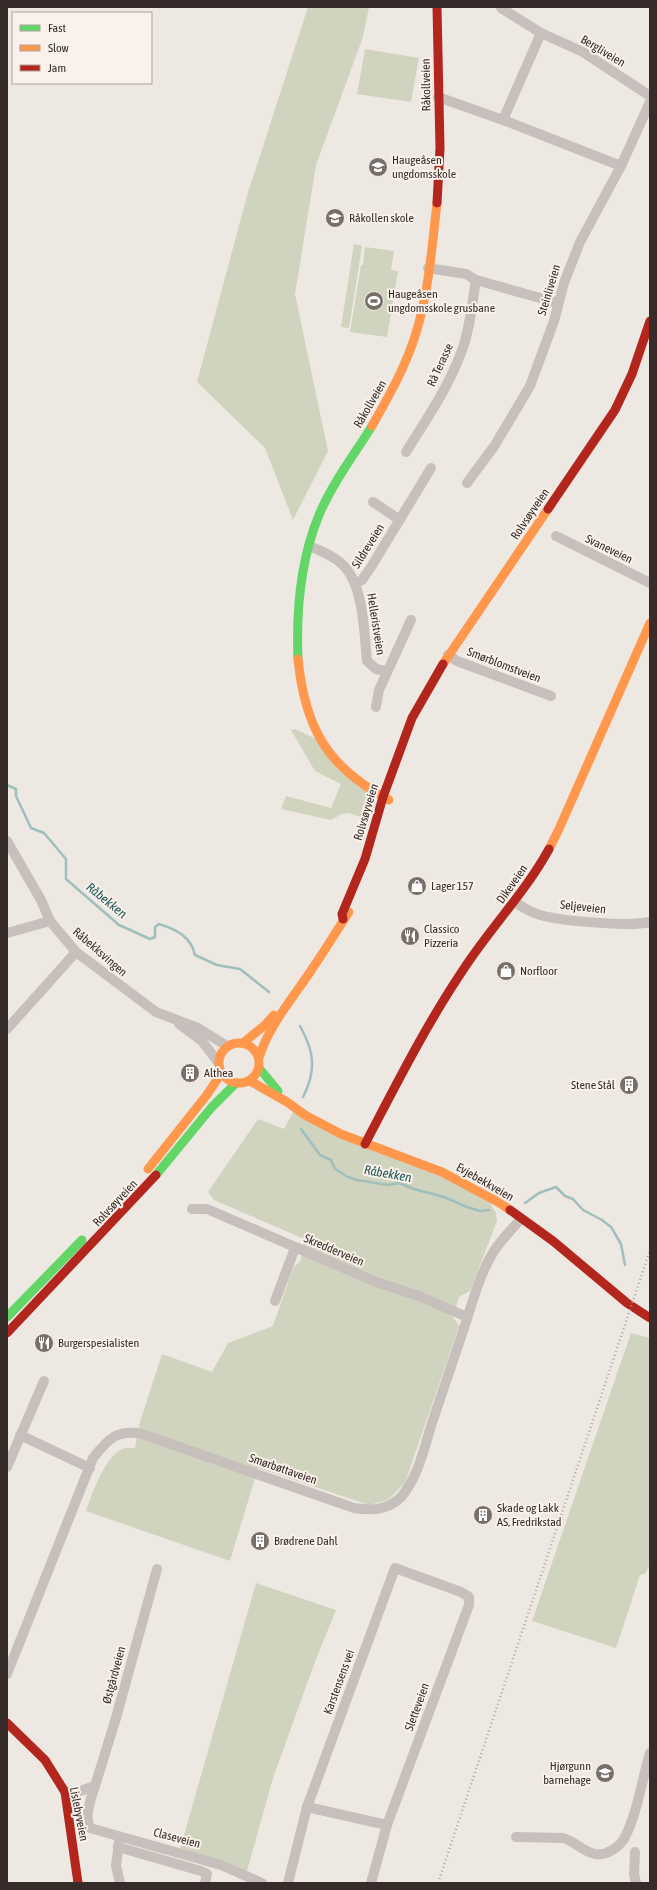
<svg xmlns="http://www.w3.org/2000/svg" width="657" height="1890" font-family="'Asap Condensed',sans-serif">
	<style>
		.green { fill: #d0d3bd }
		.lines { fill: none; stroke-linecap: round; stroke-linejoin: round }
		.stream { stroke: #9fbfbd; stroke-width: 2.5 }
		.street { stroke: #c6bfbb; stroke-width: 10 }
		.fast { stroke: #63d668; stroke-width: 9 }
		.slow { stroke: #ff974d; stroke-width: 9 }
		.jam { stroke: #b3261e; stroke-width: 9 }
		.rail { stroke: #aea8a5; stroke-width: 2.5; stroke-dasharray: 1 3; stroke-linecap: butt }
		.labels { text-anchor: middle; stroke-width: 4; stroke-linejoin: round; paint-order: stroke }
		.street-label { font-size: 12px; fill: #372c29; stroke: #f9f1ea }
		.poi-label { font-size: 12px; fill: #372c29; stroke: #f9f1ea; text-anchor: start }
		.water-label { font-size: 13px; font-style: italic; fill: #1f5858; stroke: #f9f1ea }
	</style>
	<rect width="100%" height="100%" fill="#eee8e2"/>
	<g class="green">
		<path d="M308,7H369L363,37L316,165L295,294L328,451L293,520L265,448L197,382L247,196Z"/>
		<path d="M365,49L419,58L411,102L357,94Z"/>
		<path d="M354,244L362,246L349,328L341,327Z"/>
		<path d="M365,247L394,251L391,270L398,271L387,337L350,332L361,265H363Z"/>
		<path d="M295,729L316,739L373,797L369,809L363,818L349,813L342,814L331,820L281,809L286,796L331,808L341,784L315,771L291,730Z"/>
		<path d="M293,1112L445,1176L489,1201L496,1213L497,1221L470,1291L459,1297L453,1317L459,1326L405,1483L388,1500L369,1505L258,1468L230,1561L86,1511C92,1493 105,1457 122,1449C126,1447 131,1448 135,1448L140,1422L162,1354L212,1372L228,1343L273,1326L293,1268L301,1260L304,1239L214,1200L208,1192L258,1119L284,1129Z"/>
		<path d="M631,1333L650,1338V1564L645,1574L640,1575L616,1648L532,1621Z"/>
		<path d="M256,1583L336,1610L316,1659L273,1778L247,1871L180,1849Z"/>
	</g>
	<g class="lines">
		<g class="stream">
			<path d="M7,785L16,789V796L31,828L44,833L66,859V879L119,925L150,939L155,937V927L159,924C175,929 191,936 195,955L217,965L240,969L269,992"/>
			<path d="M300,1026C314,1051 317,1070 303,1097"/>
			<path d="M301,1129L320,1155L331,1160L335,1169L348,1177L357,1180L388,1185L399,1183L414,1189L444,1197L467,1207L480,1211L489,1210"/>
			<path d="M525,1203L539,1193L556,1187L565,1196L573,1199L583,1210L602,1220L611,1227L621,1244L625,1265"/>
		</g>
		<g class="street">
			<path d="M501,8L541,33L583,52L650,96"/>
			<path d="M438,97L503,120L621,166"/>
			<path d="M503,120L541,33"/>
			<path d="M428,268L466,274L476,280L558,303"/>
			<path d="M406,452C426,420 448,388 461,353C470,330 472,304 476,280"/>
			<path d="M467,483L495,445L530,386L554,321L564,283L580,242L621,166L650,102"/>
			<path d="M373,502L400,520"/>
			<path d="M556,536L650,583"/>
			<path d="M309,546C321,551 334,556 344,566C364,587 364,633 367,661L376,669L387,671"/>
			<path d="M355,584L362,580L371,567L431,468"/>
			<path d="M448,655L457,661L551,696"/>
			<path d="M376,707L379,690L411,620"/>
			<path d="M7,841L41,900L50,921L76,952L156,1012L198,1028L227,1046"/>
			<path d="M515,902C523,908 531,912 540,915C562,921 628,927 650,922"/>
			<path d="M7,933L50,921"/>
			<path d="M179,1024L202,1041L218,1062"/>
			<path d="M7,1029L76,952"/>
			<path d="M192,1209H207L376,1282L419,1296L467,1317"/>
			<path d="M275,1301L295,1248"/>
			<path d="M20,1435L90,1468"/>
			<path d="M7,1467L44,1381"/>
			<path d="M7,1674L93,1458C108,1439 117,1429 142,1434L354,1508C372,1511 389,1510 402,1496C419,1475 424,1448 432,1423C443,1390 454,1358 465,1325C473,1301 480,1273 494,1251C502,1239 512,1229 521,1219"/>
			<path d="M95,1786L116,1718L157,1569"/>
			<path d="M65,1792L80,1791L95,1786C91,1799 84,1815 90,1828L221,1865L262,1883"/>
			<path d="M307,1807L387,1825"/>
			<path d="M516,1837L563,1838C575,1841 583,1852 595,1854C606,1856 618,1848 624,1839C637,1815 642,1780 650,1753"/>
			<path d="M119,1842L116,1866L120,1883"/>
			<path d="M118,1847L201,1871L207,1874L205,1883"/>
			<path d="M635,1852L634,1874L636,1883"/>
			<path d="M288,1883L307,1807L395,1568L461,1592L469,1597V1605L387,1825L371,1883"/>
		</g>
		<g class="fast">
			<path d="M298,659C296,610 300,561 319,515C332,484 354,455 372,426"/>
			<path d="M259,1068L278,1091"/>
			<path d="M156,1175L211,1108L235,1084"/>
			<path d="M7,1317L82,1240"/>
		</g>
		<g class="slow">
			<path d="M372,426C389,396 406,366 416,333C429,291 432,246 437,203"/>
			<path d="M298,659C305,728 327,767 389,800"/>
			<path d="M443,664L548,509"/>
			<path d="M549,849L559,829L650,623"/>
			<circle cx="239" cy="1063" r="20"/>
			<path d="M243,1043L265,1025L274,1015"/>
			<path d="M259,1058C269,1024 295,996 314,966C326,949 337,930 349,912"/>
			<path d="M250,1081L287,1102L305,1115L341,1134L442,1172L498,1202L510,1210"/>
			<path d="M148,1169L206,1096L221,1074"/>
		</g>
		<g class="jam">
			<path d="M437,7L440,148L437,203"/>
			<path d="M548,509L615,410L632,374L650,321"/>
			<path d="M343,919L342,914L365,859L383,797L412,718L443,664"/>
			<path d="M365,1144C396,1085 426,1025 463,970C490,928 525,893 549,849"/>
			<path d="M510,1210L553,1241L627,1303L650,1318"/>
			<path d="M7,1333L156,1175"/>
			<path d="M7,1723L45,1760L65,1792L78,1883"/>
		</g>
		<path class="rail" d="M438,1883L650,1250"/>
	</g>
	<defs>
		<g id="school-disc" transform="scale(1)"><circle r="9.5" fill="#776e6a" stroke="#f9f1ea"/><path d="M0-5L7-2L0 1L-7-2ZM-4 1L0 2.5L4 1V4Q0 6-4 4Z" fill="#fff"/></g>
		<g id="stadium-disc" transform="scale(1)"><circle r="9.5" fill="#776e6a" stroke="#f9f1ea"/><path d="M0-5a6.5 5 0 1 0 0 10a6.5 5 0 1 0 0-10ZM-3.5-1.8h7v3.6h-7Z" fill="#fff"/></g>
		<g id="shop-disc" transform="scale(1)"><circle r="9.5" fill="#776e6a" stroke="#f9f1ea"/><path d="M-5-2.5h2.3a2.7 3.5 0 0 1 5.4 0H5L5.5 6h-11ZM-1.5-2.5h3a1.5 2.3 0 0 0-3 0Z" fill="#fff"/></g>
		<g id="restaurant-disc" transform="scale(1)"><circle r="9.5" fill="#776e6a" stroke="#f9f1ea"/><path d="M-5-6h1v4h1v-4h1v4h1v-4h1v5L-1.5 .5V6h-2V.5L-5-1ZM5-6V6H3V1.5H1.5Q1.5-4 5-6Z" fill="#fff"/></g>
		<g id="building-disc" transform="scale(1)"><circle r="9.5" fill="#776e6a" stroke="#f9f1ea"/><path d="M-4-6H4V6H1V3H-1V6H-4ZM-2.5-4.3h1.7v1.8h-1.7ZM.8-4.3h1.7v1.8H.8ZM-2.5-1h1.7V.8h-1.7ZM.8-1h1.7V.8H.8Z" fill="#fff"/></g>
	</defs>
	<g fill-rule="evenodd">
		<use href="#school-disc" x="378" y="167"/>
		<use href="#school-disc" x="335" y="218"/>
		<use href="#stadium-disc" x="374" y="301"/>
		<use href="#shop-disc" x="417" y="886"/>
		<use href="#restaurant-disc" x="410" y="936"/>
		<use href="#shop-disc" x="506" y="971"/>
		<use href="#building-disc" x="190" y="1073"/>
		<use href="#building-disc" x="629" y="1085"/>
		<use href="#restaurant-disc" x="44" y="1343"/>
		<use href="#building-disc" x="483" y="1515"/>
		<use href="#building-disc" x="260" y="1541"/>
		<use href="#school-disc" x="605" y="1773"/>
	</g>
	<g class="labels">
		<g class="street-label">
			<text transform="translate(603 51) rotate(31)" y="4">Bergliveien</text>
			<text transform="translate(426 85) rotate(-91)" y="4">Råkollveien</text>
			<text transform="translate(549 290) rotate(-73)" y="4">Steinliveien</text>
			<text transform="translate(440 365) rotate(-65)" y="4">Rå Terasse</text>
			<text transform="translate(370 404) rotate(-60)" y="4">Råkollveien</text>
			<text transform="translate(530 514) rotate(-56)" y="4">Rolvsøyveien</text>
			<text transform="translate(368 546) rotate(-58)" y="4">Sildreveien</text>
			<text transform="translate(609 549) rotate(26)" y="4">Svaneveien</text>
			<text transform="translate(376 624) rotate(81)" y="4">Helleristveien</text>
			<text transform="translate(504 665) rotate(21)" y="4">Smørblomstveien</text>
			<text transform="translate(366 812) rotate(-73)" y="4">Rolvsøyveien</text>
			<text transform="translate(512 884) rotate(-55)" y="4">Dikeveien</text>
			<text transform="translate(583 907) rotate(6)" y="4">Seljeveien</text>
			<text transform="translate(100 952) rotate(41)" y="4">Råbekksvingen</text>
			<text transform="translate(485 1182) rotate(30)" y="4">Evjebekkveien</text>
			<text transform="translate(115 1203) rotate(-47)" y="4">Rolvsøyveien</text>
			<text transform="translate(334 1250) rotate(23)" y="4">Skredderveien</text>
			<text transform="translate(283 1469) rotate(19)" y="4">Smørbøttaveien</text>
			<text transform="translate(114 1675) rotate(-75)" y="4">Østgårdveien</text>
			<text transform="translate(339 1682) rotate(-70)" y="4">Karstensens vei</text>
			<text transform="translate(417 1707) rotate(-70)" y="4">Sletteveien</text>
			<text transform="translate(79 1814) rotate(79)" y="4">Lislebyveien</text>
			<text transform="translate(177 1838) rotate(15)" y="4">Claseveien</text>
		</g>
		<g class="poi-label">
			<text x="392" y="164">Haugeåsen<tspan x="392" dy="14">ungdomsskole</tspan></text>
			<text x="349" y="222">Råkollen skole</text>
			<text x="388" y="298">Haugeåsen<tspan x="388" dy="14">ungdomsskole grusbane</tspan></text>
			<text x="431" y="890">Lager 157</text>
			<text x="424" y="933">Classico<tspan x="424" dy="14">Pizzeria</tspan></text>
			<text x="520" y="975">Norfloor</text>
			<text x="204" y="1077">Althea</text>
			<text x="615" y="1089" text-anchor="end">Stene Stål</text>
			<text x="58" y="1347">Burgerspesialisten</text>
			<text x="497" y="1512">Skade og Lakk<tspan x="497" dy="14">AS, Fredrikstad</tspan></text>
			<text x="274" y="1545">Brødrene Dahl</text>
			<text x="591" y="1770" text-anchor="end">Hjørgunn<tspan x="591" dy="14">barnehage</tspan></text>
		</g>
		<g class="water-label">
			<text transform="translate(107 900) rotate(39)" y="5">Råbekken</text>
			<text transform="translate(388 1173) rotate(10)" y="5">Råbekken</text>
		</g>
	</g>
	<rect width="657" height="1890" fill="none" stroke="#372c29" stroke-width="16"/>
	<rect x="12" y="12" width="140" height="72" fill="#f9f1ea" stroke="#aba29d"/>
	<rect x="20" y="25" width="20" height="6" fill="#63d668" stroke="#aba29d"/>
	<text x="48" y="32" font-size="12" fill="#372c29">Fast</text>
	<rect x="20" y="45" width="20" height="6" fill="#ff974d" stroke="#aba29d"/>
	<text x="48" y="52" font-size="12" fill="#372c29">Slow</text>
	<rect x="20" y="65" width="20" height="6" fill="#b3261e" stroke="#aba29d"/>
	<text x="48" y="72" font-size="12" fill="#372c29">Jam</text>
</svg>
